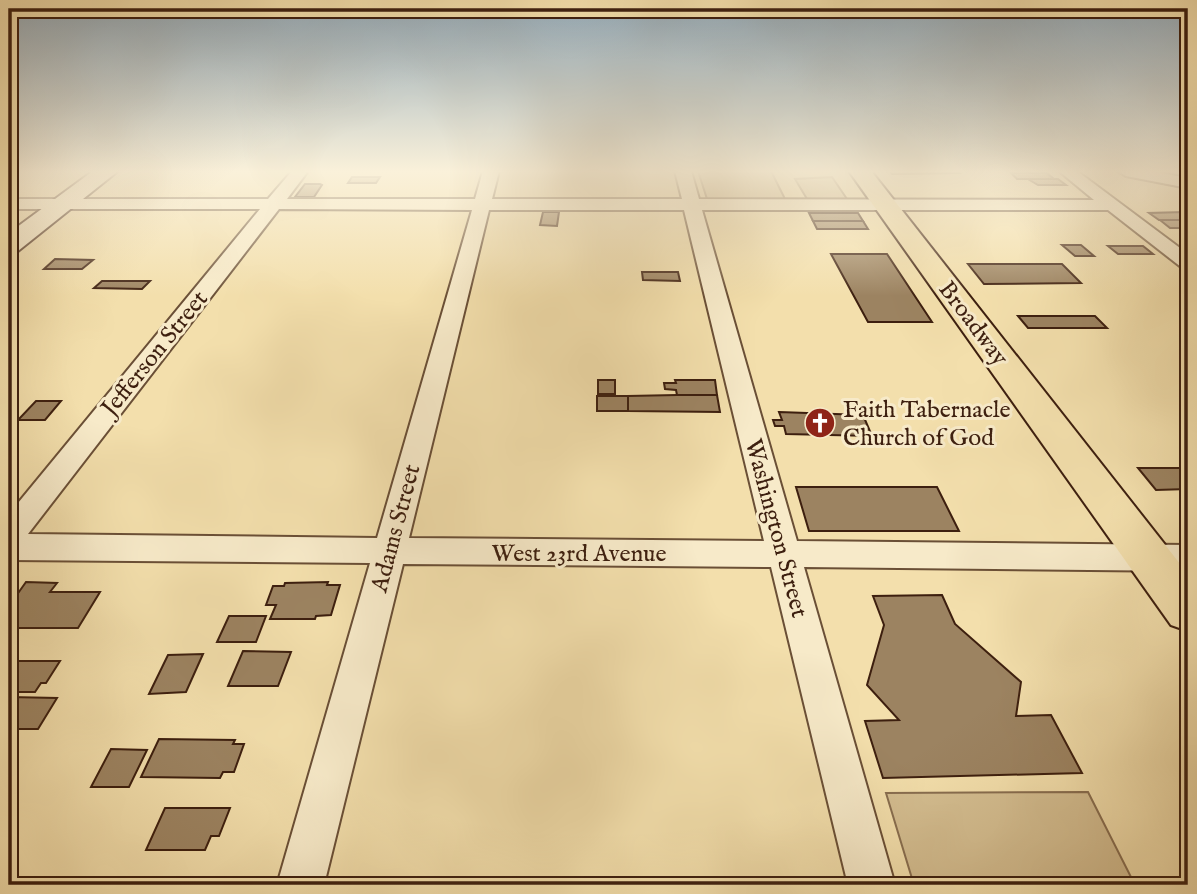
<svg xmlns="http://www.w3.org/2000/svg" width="1197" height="894" font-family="'IM FELL English',serif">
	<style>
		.green { fill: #d4be91; stroke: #886e50; stroke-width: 2 }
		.building { fill: #9c8361; stroke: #3d1f0f; stroke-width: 2 }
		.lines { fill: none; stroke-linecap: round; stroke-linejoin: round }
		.street-casing { stroke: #6a4f36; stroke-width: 4 }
		.secondary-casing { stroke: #3d1f0f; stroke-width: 4 }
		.primary-casing { stroke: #3d1f0f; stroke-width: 4 }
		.street { fill: #f7eac9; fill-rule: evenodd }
		.secondary { fill: #f7eac9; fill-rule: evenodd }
		.primary { fill: #f3dfac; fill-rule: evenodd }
		.labels { text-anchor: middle; stroke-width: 6; stroke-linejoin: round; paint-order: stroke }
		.street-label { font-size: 24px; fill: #3d1f0f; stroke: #f7eac9 }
		.poi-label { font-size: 24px; fill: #3d1f0f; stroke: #f7eac9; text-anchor: start }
	</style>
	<rect width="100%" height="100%" fill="#f3dfac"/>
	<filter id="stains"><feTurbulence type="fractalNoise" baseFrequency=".00286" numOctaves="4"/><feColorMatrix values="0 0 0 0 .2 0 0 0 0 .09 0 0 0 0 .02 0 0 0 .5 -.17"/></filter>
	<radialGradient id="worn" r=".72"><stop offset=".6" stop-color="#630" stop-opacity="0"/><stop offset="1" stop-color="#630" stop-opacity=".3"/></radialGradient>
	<g class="green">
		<path d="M698,171H771L785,199H707Z"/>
		<path d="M832,177L847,199H807L795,179Z"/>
		<path d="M1088,792L1135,885H914L886,793Z"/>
	</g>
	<g class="building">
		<path d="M890,171H956L959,173L892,174Z"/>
		<path d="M1011,173H1047L1054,179H1017Z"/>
		<path d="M352,177H380L376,183H348Z"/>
		<path d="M1028,179H1058L1066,185H1038Z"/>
		<path d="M305,184H320L322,185L314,197H295Z"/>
		<path d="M543,212H559L557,226L540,225Z"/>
		<path d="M1184,212L1188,215V220H1159L1149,213Z"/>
		<path d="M809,213H858L863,221H813Z"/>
		<path d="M1160,220H1188V228H1170Z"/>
		<path d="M813,221H863L868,229H817Z"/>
		<path d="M1062,245H1081L1094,256H1075Z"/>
		<path d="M1108,246H1143L1153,254H1118Z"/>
		<path d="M831,254H887L932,322H868Z"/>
		<path d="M55,259L93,260L82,269H44Z"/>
		<path d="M968,264H1062L1081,283L984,284Z"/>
		<path d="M642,272H678L680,281L643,280Z"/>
		<path d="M102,281H150L142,289L94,288Z"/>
		<path d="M1018,316H1095L1107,328H1028Z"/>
		<rect x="598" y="380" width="17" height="14"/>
		<path d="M675,380H715L717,395H677L676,390L665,389L664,383H676Z"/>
		<path d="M677,395H717L720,412L628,411V396Z"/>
		<rect x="597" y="396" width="31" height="15"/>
		<path d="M36,401H61L45,420H18Z"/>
		<path d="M779,412L863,415L872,436L786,434L784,426H775L773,420H782Z"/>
		<path d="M1138,468H1188V489L1156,490Z"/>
		<path d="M796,487H937L959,531H809Z"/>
		<path d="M26,582L57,583L50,592H100L78,628H9V606Z"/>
		<path d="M328,582L327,585H340L331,615L316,616L315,619H270L276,605H266L273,586H284L285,583Z"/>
		<path d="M942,595L955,624L1021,682L1016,716L1051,715L1082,773L883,778L865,721L899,720L867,685L884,625L873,596Z"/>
		<path d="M229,616H266L256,642H217Z"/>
		<path d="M243,651L291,652L278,686H228Z"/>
		<path d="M203,654L186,692L149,694L168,655Z"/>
		<path d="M9,661H60L46,683H41L35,692H9Z"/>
		<path d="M9,697L57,698L38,729H9Z"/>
		<path d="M159,739L235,740L233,744H244L234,772H223L220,778L141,777Z"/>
		<path d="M111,749L147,750L129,787H91Z"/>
		<path d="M165,808H230L219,836H211L205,850H146Z"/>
	</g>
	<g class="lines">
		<g class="street-casing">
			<g id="street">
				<path d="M292,171H308L287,199H475L483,171H499L492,199H682L675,171H691L699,199L1094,200L1059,171H1077L1188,254V269L1181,267L1108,210H702L797,541L1188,545V571L804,567L895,885H848L771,567L403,564L324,885H277L370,563L9,560V514L260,209H9V199H268ZM279,209L472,210L377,538L28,534ZM489,210H684L764,541L409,538Z"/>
				<path d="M1118,171H1150L1188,178V188L1126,176Z"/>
			</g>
		</g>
		<g class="secondary-casing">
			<path id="secondary" d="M93,171H118L18,251L9,253V233Z"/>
		</g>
		<g class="primary-casing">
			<path id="primary" d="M849,171H871L1188,574V631L1171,625Z"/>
		</g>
		<use href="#street" class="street"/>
		<use href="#secondary" class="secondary"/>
		<use href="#primary" class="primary"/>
	</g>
	<linearGradient id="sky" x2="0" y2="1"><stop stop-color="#93abbb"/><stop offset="0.58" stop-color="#faf1da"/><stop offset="1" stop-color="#faf1da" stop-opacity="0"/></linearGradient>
	<rect width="1197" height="296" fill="url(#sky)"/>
	<defs>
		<g id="church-disc" transform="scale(1.575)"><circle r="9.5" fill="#8f2418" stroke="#f7eac9"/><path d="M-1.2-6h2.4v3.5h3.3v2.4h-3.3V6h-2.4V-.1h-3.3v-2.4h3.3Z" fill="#fff"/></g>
	</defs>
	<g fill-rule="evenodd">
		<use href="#church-disc" x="820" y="423"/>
	</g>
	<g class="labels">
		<g class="street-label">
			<text transform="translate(974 323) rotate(53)" y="8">Broadway</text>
			<text transform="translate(154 353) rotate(-51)" y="8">Jefferson Street</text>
			<text transform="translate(395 528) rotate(-75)" y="8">Adams Street</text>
			<text transform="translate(777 528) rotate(75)" y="8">Washington Street</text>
			<text x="579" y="561">West 23rd Avenue</text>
		</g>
		<g class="poi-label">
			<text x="843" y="417">Faith Tabernacle<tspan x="843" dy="28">Church of God</tspan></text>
		</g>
	</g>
	<rect width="1197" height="894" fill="none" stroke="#f3dfac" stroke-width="35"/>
	<rect x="10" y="10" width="1176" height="873" fill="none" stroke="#3d1f0f" stroke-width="3.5"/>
	<rect x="18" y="18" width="1162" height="859" fill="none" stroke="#3d1f0f" stroke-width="2"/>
	<rect width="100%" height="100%" filter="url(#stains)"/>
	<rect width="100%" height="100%" fill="url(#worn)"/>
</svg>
